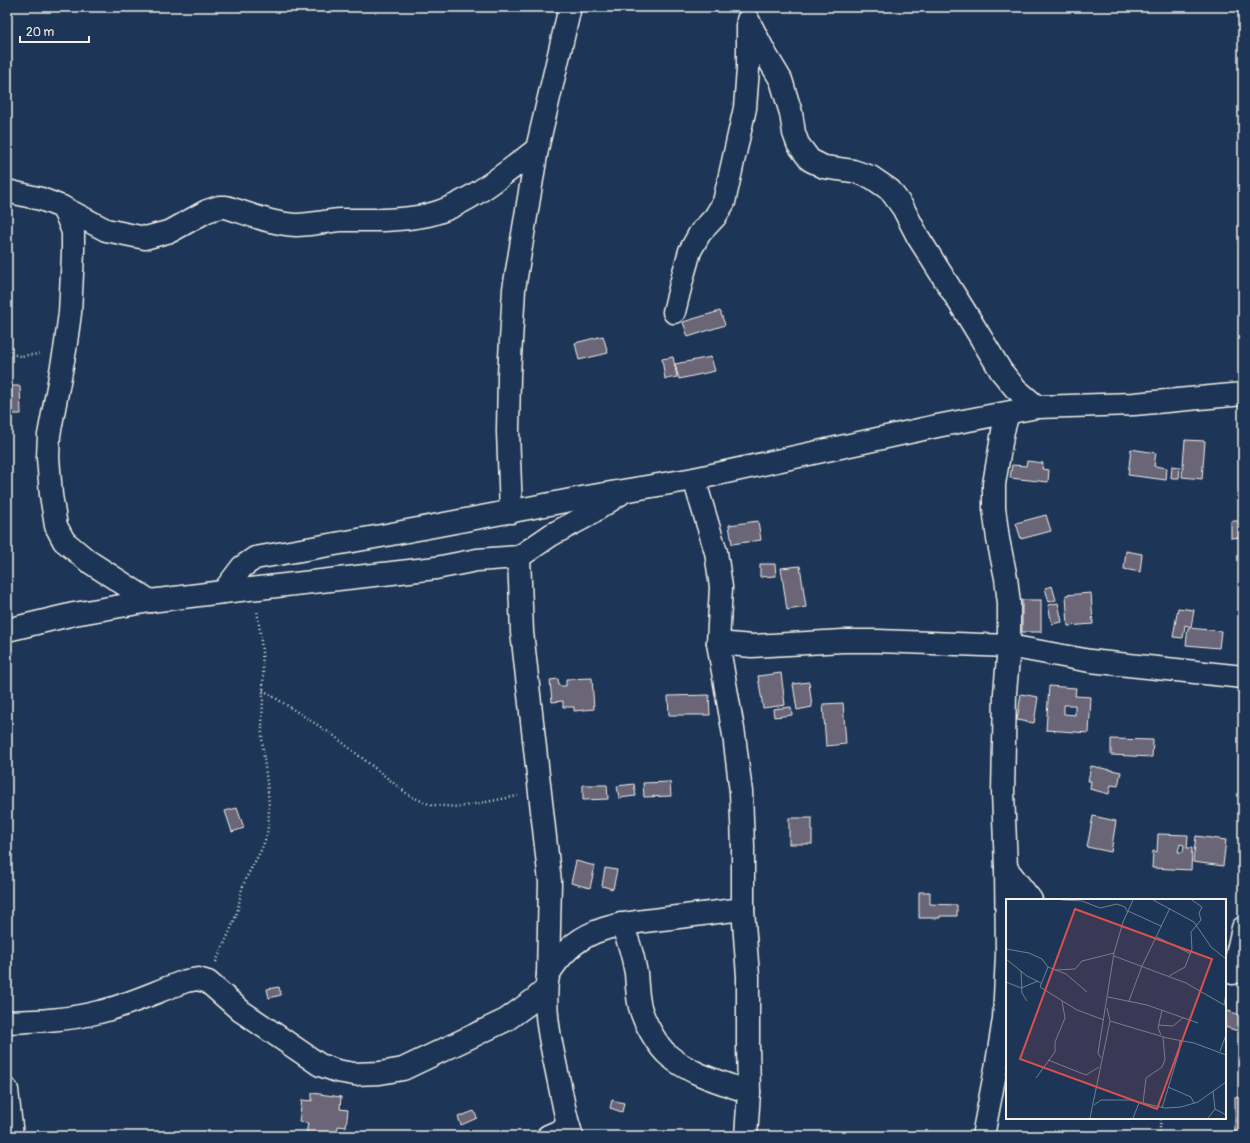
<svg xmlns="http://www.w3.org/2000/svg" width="1250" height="1143" font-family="Pangolin,sans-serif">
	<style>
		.building { fill: #6a6577; stroke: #f4f1e8; fill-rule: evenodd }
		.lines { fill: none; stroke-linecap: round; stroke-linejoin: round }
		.street-casing { stroke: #f4f1e8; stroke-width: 25 }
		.path { stroke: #f4f1e8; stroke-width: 2.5; stroke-dasharray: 1 3; stroke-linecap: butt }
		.street { stroke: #1d3557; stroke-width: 22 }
		.inset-road { fill: none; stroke: #738091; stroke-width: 1 }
		.view { fill: #dc504e; fill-opacity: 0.15; stroke: #dc504e; stroke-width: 2 }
		.inset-edge { fill: none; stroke: #f4f1e8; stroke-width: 2 }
	</style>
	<rect width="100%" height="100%" fill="#1d3557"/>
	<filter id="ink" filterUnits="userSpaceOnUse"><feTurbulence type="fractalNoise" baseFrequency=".025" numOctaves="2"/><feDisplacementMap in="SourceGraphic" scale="8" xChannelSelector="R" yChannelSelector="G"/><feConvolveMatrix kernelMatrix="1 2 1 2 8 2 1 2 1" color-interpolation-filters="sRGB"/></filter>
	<g filter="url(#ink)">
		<g class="building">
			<path d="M720,311L725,325L688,337L683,322Z"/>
			<path d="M603,336L608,353L579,360L575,343Z"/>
			<path d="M673,357L677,377L665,379L662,359Z"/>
			<path d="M711,357L715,371L679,379L675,364Z"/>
			<path d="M7,386H20L21,414H7Z"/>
			<path d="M1185,440L1205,441L1202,479L1182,477Z"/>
			<path d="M1131,449L1156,453L1154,466L1167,468L1166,480L1128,475Z"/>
			<path d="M1027,461L1043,463L1042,469L1049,470L1048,482L1010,478L1012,465L1026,466Z"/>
			<path d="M1172,466L1180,467L1179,478H1171Z"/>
			<path d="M1046,515L1051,531L1021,539L1016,523Z"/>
			<path d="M758,521L761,540L732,544L729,525Z"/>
			<path d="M1231,521H1243V537L1231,538Z"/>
			<path d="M1126,551L1142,554L1140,572L1124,569Z"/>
			<path d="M760,564H775L776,576L760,577Z"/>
			<path d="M800,566L806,607L787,610L781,568Z"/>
			<path d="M1052,586L1056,600L1049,602L1045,588Z"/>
			<path d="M1091,593L1093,624L1068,626L1066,595Z"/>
			<rect x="1022" y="600" width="19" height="32"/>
			<path d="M1058,603L1062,622L1052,624L1048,605Z"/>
			<path d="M1178,608L1194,610L1191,627L1185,625L1183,638L1173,637Z"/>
			<path d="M1188,628L1221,631L1219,648L1186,645Z"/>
			<path d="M781,673L785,705L763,708L758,676Z"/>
			<path d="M592,678L594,709L574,711V707H563V701L552,702L550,680L558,679L559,686H566V679Z"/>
			<path d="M809,682L812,707L797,710L793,684Z"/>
			<path d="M1049,686L1076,688L1075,696L1091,697L1089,733L1046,730ZM1064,705H1075V715L1064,714Z"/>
			<path d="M1021,694L1038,697L1034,723L1017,720Z"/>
			<path d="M709,695L710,715H669L668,696Z"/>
			<path d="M843,703L846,744L826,746L823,704Z"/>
			<path d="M791,707L792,715L774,717L773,709Z"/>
			<path d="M1111,739L1153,740L1152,757L1111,755Z"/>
			<path d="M1091,766L1121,772L1118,786L1111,785L1109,794L1090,789L1091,781H1088Z"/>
			<path d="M670,782L671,796L644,797L643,783Z"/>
			<path d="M634,784L636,796L619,798L617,786Z"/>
			<path d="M583,785H607L608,799L583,800Z"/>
			<path d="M237,808L244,828L232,832L225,811Z"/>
			<path d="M1093,816L1116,821L1111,852L1087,847Z"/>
			<rect x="789" y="818" width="23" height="26"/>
			<path d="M1158,834L1188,835L1187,848H1192L1191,870L1152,868L1153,851L1157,852ZM1180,844L1184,845L1183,852H1178Z"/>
			<path d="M1196,836L1226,840L1223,866L1193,862Z"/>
			<path d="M576,861L595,866L590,888L571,883Z"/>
			<path d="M605,868L617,870L613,889L602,886Z"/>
			<path d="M919,892H930V904L957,905V916H940V918H919Z"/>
			<path d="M279,987L281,995L269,998L267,989Z"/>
			<path d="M1225,1010L1243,1016L1238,1031L1225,1027Z"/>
			<path d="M312,1093L341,1097L340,1109L348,1110L346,1127L338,1126L337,1136H318L306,1134L308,1123L299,1122L302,1100L312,1101Z"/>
			<rect x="1235" y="1097" width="8" height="39"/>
			<path d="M612,1100L624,1103L622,1112L610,1108Z"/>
			<path d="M474,1111L477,1118L461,1125L458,1117Z"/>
		</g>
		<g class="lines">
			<g class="street-casing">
				<g id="street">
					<path d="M748,20L766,55L781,80L791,113L794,133L798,144L810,160L824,167L853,171L871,177L890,190L903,208L918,237L964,310L1001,371L1015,388L1037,407"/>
					<path d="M7,191L41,199L62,207L106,230L145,238L171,231L207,211L219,207H226C249,214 272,224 296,225C311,225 326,221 341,220C369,220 396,221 423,216C463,209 504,174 537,149"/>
					<path d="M62,207L68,219L73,232V253L70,313L65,350L49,435L48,457L51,495L56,526L64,541L88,561L150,601"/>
					<path d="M674,312L684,272L690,251L700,233L715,217L724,202L745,108L748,69V26"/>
					<path d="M694,479L716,552L721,587L718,643L734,735L741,792L743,847V909L748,976V1045L749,1092L746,1136"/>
					<path d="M511,512L508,431L509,375L514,289L537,149L570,7"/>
					<path d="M519,557L522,632L550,882L548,975C542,1012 552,1047 559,1082C563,1100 565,1118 572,1136"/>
					<path d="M223,592L242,567L255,558L381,536L587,497L694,479L937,426L1037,407L1134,404L1243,394"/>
					<path d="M7,630L74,614L150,601L223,592L436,568L477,560L519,557L551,535L585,517L620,494"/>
					<path d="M718,643L752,646L843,641H878L1009,646L1090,661L1243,677"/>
					<path d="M1006,868L1031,900"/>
					<path d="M621,924C629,940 633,956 636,973C637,984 637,996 640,1007C644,1022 657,1046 669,1056C690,1074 723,1083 749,1092"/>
					<path d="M1233,973L1243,928"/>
					<path d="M548,975C576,928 611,925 661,919C688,916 716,912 743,909"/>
					<path d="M7,1022C38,1021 69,1020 99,1012C129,1005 157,991 186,981L198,979L208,982L241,1011L320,1065L337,1071L354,1074L380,1073L403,1069L506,1020L535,999L546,989"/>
					<path d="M7,1090L12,1136"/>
					<path d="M548,1136L569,1127"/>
					<path d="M983,1136L997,1063L1004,1019L1007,954L1006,868L1003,792L1005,693L1009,646V603L1006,578L998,539L994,508V484L1003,431L1008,413"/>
				</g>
			</g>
			<g class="path">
				<path d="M7,353L20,356L41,354"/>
				<path d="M263,690L333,735L410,796L431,805L459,807L518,796"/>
				<path d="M216,962C223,945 232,929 237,912C240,902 240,892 244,883C251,866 263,852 267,833C273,800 263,768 262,734C262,720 263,706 263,692C264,665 261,637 257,610"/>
				<path d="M1159,1136L1161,1118"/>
			</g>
			<use href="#street" class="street"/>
		</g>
	</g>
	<g transform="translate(1006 899)">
		<rect width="220" height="220" fill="#1d3557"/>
		<path class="inset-road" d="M56,1L76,2L94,9L111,5L119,8L122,14M147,1L188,23L205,48L220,60M122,12L155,27M151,38L185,55M0,50L23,54L36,60L42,68L34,88L71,111L98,121M108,57L180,84L220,107M0,60L21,77L35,84M42,68L60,75L81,93M49,71L69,70L76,62L108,54M15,72L16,94L21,102M163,77L179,68L186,50L185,33L195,21L193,14L196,8L186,1M0,83L15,89L32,82M102,98L141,106L192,124M123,102L136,67L164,9M218,106L220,94M104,122L161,139L188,144L220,156M152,126L167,127L178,118M155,136L152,129L156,111M214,152L220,136M95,159L92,154L108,54L117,23L127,1M42,161L80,176L93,168M30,179L49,153V143L59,119L56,102M162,188L185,198L188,204M137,204L140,179L156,168L159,161L157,138M88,206L95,201H123L159,209L175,208L192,203L220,183M156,209L173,153L174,141M209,210L220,216M84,219L104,122L101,109M127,219L133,204M202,219L209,210L207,192"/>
		<path class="view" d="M69,10L206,60L151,210L14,160Z"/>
		<rect width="220" height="220" class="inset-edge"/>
	</g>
	<rect width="1250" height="1143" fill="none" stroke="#1d3557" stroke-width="24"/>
	<rect x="12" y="12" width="1226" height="1119" fill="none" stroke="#f4f1e8" stroke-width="1.5" filter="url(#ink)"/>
	<path d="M20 36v6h69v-6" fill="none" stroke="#f4f1e8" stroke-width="2"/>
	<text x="26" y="36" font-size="12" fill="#f4f1e8" stroke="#1d3557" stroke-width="3" paint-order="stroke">20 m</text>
</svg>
